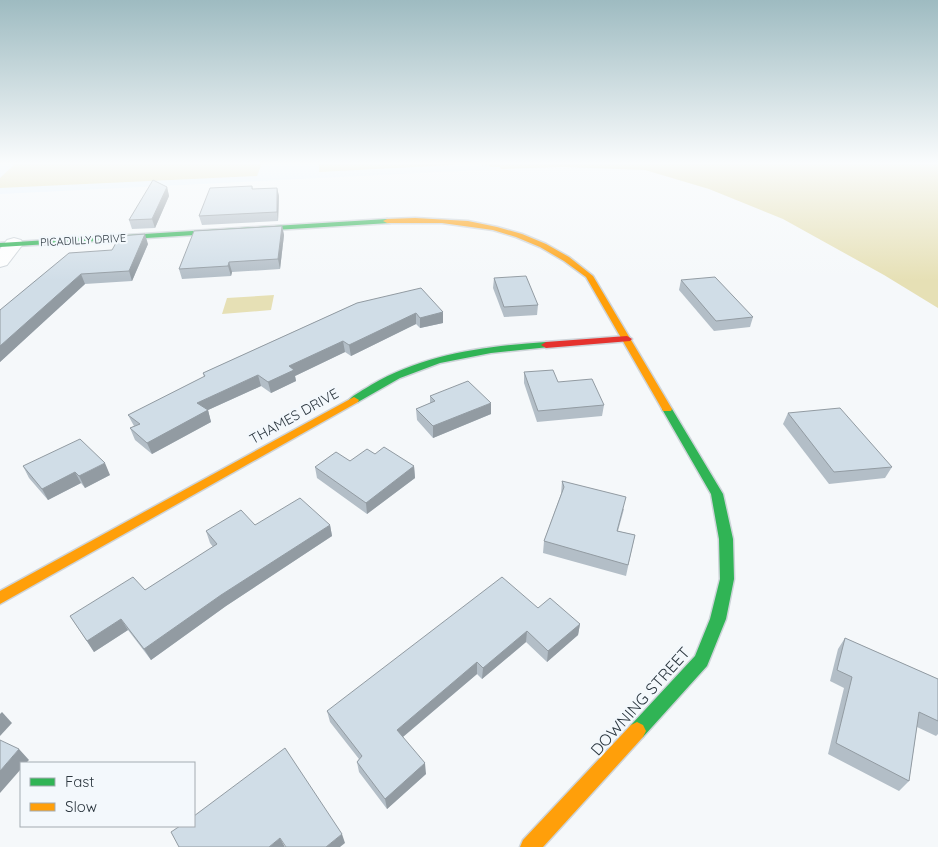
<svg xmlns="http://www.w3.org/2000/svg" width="938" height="847" font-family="Quicksand,sans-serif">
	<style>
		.built { fill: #e7f3fd }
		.green { fill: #e6e0b5 }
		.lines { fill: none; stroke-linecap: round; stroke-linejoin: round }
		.street-casing { stroke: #ced4d9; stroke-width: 2 }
		.fast-casing { stroke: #ced4d9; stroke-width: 3 }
		.slow-casing { stroke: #ced4d9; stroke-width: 3 }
		.jam-casing { stroke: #ced4d9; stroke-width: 3 }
		.path { stroke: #d4d6d7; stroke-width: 2; stroke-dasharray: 1 2.5; stroke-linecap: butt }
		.street { fill: #fefefe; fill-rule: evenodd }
		.fast { fill: #30b455; fill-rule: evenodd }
		.slow { fill: #ff9f0a; fill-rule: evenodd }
		.jam { fill: #e5322d; fill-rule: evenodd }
		.wall { fill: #b3bec7 }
		.shaded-wall { fill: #929ba2 }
		.building { fill: #d0dde7; stroke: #929ba2 }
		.labels { text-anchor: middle; stroke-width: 4.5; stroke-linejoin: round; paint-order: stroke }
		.far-street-label { font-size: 11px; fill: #2d3840; stroke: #f3f8fc }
		.street-label { font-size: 14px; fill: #2d3840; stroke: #f3f8fc }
		.near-street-label { font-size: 16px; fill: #2d3840; stroke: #f3f8fc }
	</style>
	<rect width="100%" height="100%" fill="#f5f8fa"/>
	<path class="built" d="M0,163H498L501,169L0,194Z"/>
	<g class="green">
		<path d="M16,163H262L257,176L0,188V178Z"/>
		<path d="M319,163H453V165L319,172Z"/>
		<path d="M488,163H938V308L884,275L783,219L709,189L645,170L563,167L501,169L500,167H490Z"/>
		<path d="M274,295L271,310L222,314L227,298Z"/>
	</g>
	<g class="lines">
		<g class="street-casing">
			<path id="street" d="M14,238L21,240L23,244L7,265L0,267V249L7,240Z"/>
		</g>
		<g class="fast-casing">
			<g id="fast">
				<path d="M387,219L391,221L390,223L0,247V243Z"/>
				<path d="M546,342L551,345L549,347L491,353L440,363L400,378L358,402H350L349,400C354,394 364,390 371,385C424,354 485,346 546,342Z"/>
				<path d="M667,406L672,409L723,494L733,539L734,579L726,619L707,666L643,737L637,740L631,737L628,731L631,725L695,656L710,619L720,579L719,539L711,494L662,409Z"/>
			</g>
		</g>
		<g class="slow-casing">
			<g id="slow">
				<path d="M415,218L468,221L497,227L522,234L546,244L569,257L593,276L672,409L671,411H663L662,409L586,277L564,261L540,247L516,237L493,230L442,223H387L383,221L387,219Z"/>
				<path d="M354,397L359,400L358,402L0,604V591Z"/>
				<path d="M637,722L643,725L646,731L643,737L543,847H520L523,840L631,725Z"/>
			</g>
		</g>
		<g class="jam-casing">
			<path id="jam" d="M627,336L632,339L630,341L546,348L541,345L546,342Z"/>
		</g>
		<path class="path" d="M482,166L508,163"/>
		<use href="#street" class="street"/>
		<use href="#fast" class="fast"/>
		<use href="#slow" class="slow"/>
		<use href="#jam" class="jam"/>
	</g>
	<g class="wall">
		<path d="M252,186L253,189L277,188L279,196L278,221L202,225L199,216Z"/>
		<path d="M167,187L169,196L155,228L132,229L129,220Z"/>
		<path d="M282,226L284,235L280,269L232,272L231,276L182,279L179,269Z"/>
		<path d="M148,244L132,281L85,284L0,362V310L112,250Z"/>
		<path d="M494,278L538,305L537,315L504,317L493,288Z"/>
		<path d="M681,280L753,317L750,327L714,331L679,290Z"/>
		<path d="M357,303L443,312V323L420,328L416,324L351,356L345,352L295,376L296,381L271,393L261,386L208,410L211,422L152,454L135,440L130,428L134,426L128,415L204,377L203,373Z"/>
		<path d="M524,372L558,382L604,405L602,416L537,422L524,383Z"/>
		<path d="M430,396L491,414L433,438L417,420L416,409L430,403Z"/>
		<path d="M788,413L892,467L885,478L829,484L783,424Z"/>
		<path d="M375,454L414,466L415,478L367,514L317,478L315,467L350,461Z"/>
		<path d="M23,466L110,475L85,488L81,483L48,500L29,478Z"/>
		<path d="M562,481L624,509L618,531L635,535L626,576L543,553L544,541L561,494Z"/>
		<path d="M255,525H330L332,536L226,606L151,660L128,630L94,652L70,616L145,590L213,547L210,543L206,531Z"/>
		<path d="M538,608L580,624L578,635L547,662L526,642L482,679L477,674L403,737L426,774L387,809L359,772L357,762L359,759L330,722L327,711Z"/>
		<path d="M845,638L938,679V734L936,736L917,727L909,781L899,791L828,754L844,688L830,681L838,649Z"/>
	</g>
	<g class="shaded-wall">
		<path d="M167,187L169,196L155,228L152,219Z"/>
		<path d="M277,188L279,196L278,221L277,212Z"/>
		<path d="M282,226L284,235L280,269L278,259Z"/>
		<path d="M145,234L148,244L132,281L129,271Z"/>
		<path d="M229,262L232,272L231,276L228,266Z"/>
		<path d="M81,274L85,284L0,362V346Z"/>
		<path d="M443,312V323L420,328V318Z"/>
		<path d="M416,313V324L351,356L349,345Z"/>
		<path d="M343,341L345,352L295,376L296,381L271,393L268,382L289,366Z"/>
		<path d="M258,375L261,386L208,410L211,422L152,454L147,443L197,403Z"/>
		<path d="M491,403V414L433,438V426Z"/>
		<path d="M105,463L110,475L85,488L79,476Z"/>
		<path d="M414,466L415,478L367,514L366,503Z"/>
		<path d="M75,472L81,483L48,500L42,489Z"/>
		<path d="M330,525L332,536L226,606L151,660L144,649L221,595Z"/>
		<path d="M121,619L128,630L94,652L87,641Z"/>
		<path d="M580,624L578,635L547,662L548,651Z"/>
		<path d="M527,631L526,642L482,679L483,668Z"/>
		<path d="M477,662V674L398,741L397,730Z"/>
		<path d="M2,712L12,723L0,736V714Z"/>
		<path d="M19,749L29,760L26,763H21V769L0,793V771Z"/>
		<path d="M425,763L426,774L387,809L385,799Z"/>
		<path d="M342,834L345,843L340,847H326Z"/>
		<path d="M280,838L285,847H269Z"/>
	</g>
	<g class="building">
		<path d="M153,180L167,187L152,219L129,220Z"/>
		<path d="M252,186V189L277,188V212L199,216L210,188Z"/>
		<path d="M282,226L278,259L229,262L228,266L179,269L194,231Z"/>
		<path d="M145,234L129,271L81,274L0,346V310L69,253L112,250L120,236Z"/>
		<path d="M526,276L538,305L504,307L494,278Z"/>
		<path d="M715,277L753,317L716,321L681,280Z"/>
		<path d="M421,288L443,312L420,318L416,313L349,345L343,341L289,366L294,370L268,382L258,375L197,403L208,410L147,443L130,428L140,424L128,415L205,376L203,373L357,303Z"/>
		<path d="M553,370L558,382L592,379L604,405L538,411L524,372Z"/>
		<path d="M468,381L491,403L433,426L416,409L435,401L430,396Z"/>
		<path d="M840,408L892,467L834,472L788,413Z"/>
		<path d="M80,439L105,463L79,476L75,472L42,489L23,466Z"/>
		<path d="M384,447L414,466L366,503L315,467L336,452L350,461L367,449L375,454Z"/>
		<path d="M562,481L626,497L617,531L635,535L628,565L544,541L564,487Z"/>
		<path d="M300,498L330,525L221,595L144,649L121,619L87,641L70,616L133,577L145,590L217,544L206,531L241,510L255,525Z"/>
		<path d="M502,577L538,608L550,598L580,624L548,651L527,631L483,668L477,662L397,730L425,763L385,799L357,762L362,756L327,711Z"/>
		<path d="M845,638L938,679V721L919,712L909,781L836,743L852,677L837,670Z"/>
		<path d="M0,740L19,749L0,771Z"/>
		<path d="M285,748L342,834L326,847H286L280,838L269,847H179L171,832L180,826H194V816Z"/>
	</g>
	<linearGradient id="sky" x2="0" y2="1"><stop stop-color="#9ebbc1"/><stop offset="0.58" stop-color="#fafcfd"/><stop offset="1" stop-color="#fafcfd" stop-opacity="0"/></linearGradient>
	<rect width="938" height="281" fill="url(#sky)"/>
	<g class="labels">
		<g class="far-street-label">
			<text transform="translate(83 240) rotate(-3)" y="4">PICADILLY DRIVE</text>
		</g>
		<g class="street-label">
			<text transform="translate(294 416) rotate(-29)" y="5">THAMES DRIVE</text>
		</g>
		<g class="near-street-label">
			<text transform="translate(640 701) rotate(-48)" y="6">DOWNING STREET</text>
		</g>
	</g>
	<rect x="20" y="762" width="175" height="65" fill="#f3f8fc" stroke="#a4abb1"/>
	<rect x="30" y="778" width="25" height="8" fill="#30b455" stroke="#a4abb1"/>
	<text x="65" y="787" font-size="15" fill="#2d3840">Fast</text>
	<rect x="30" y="803" width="25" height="8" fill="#ff9f0a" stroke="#a4abb1"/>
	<text x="65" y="812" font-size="15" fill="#2d3840">Slow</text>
</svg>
